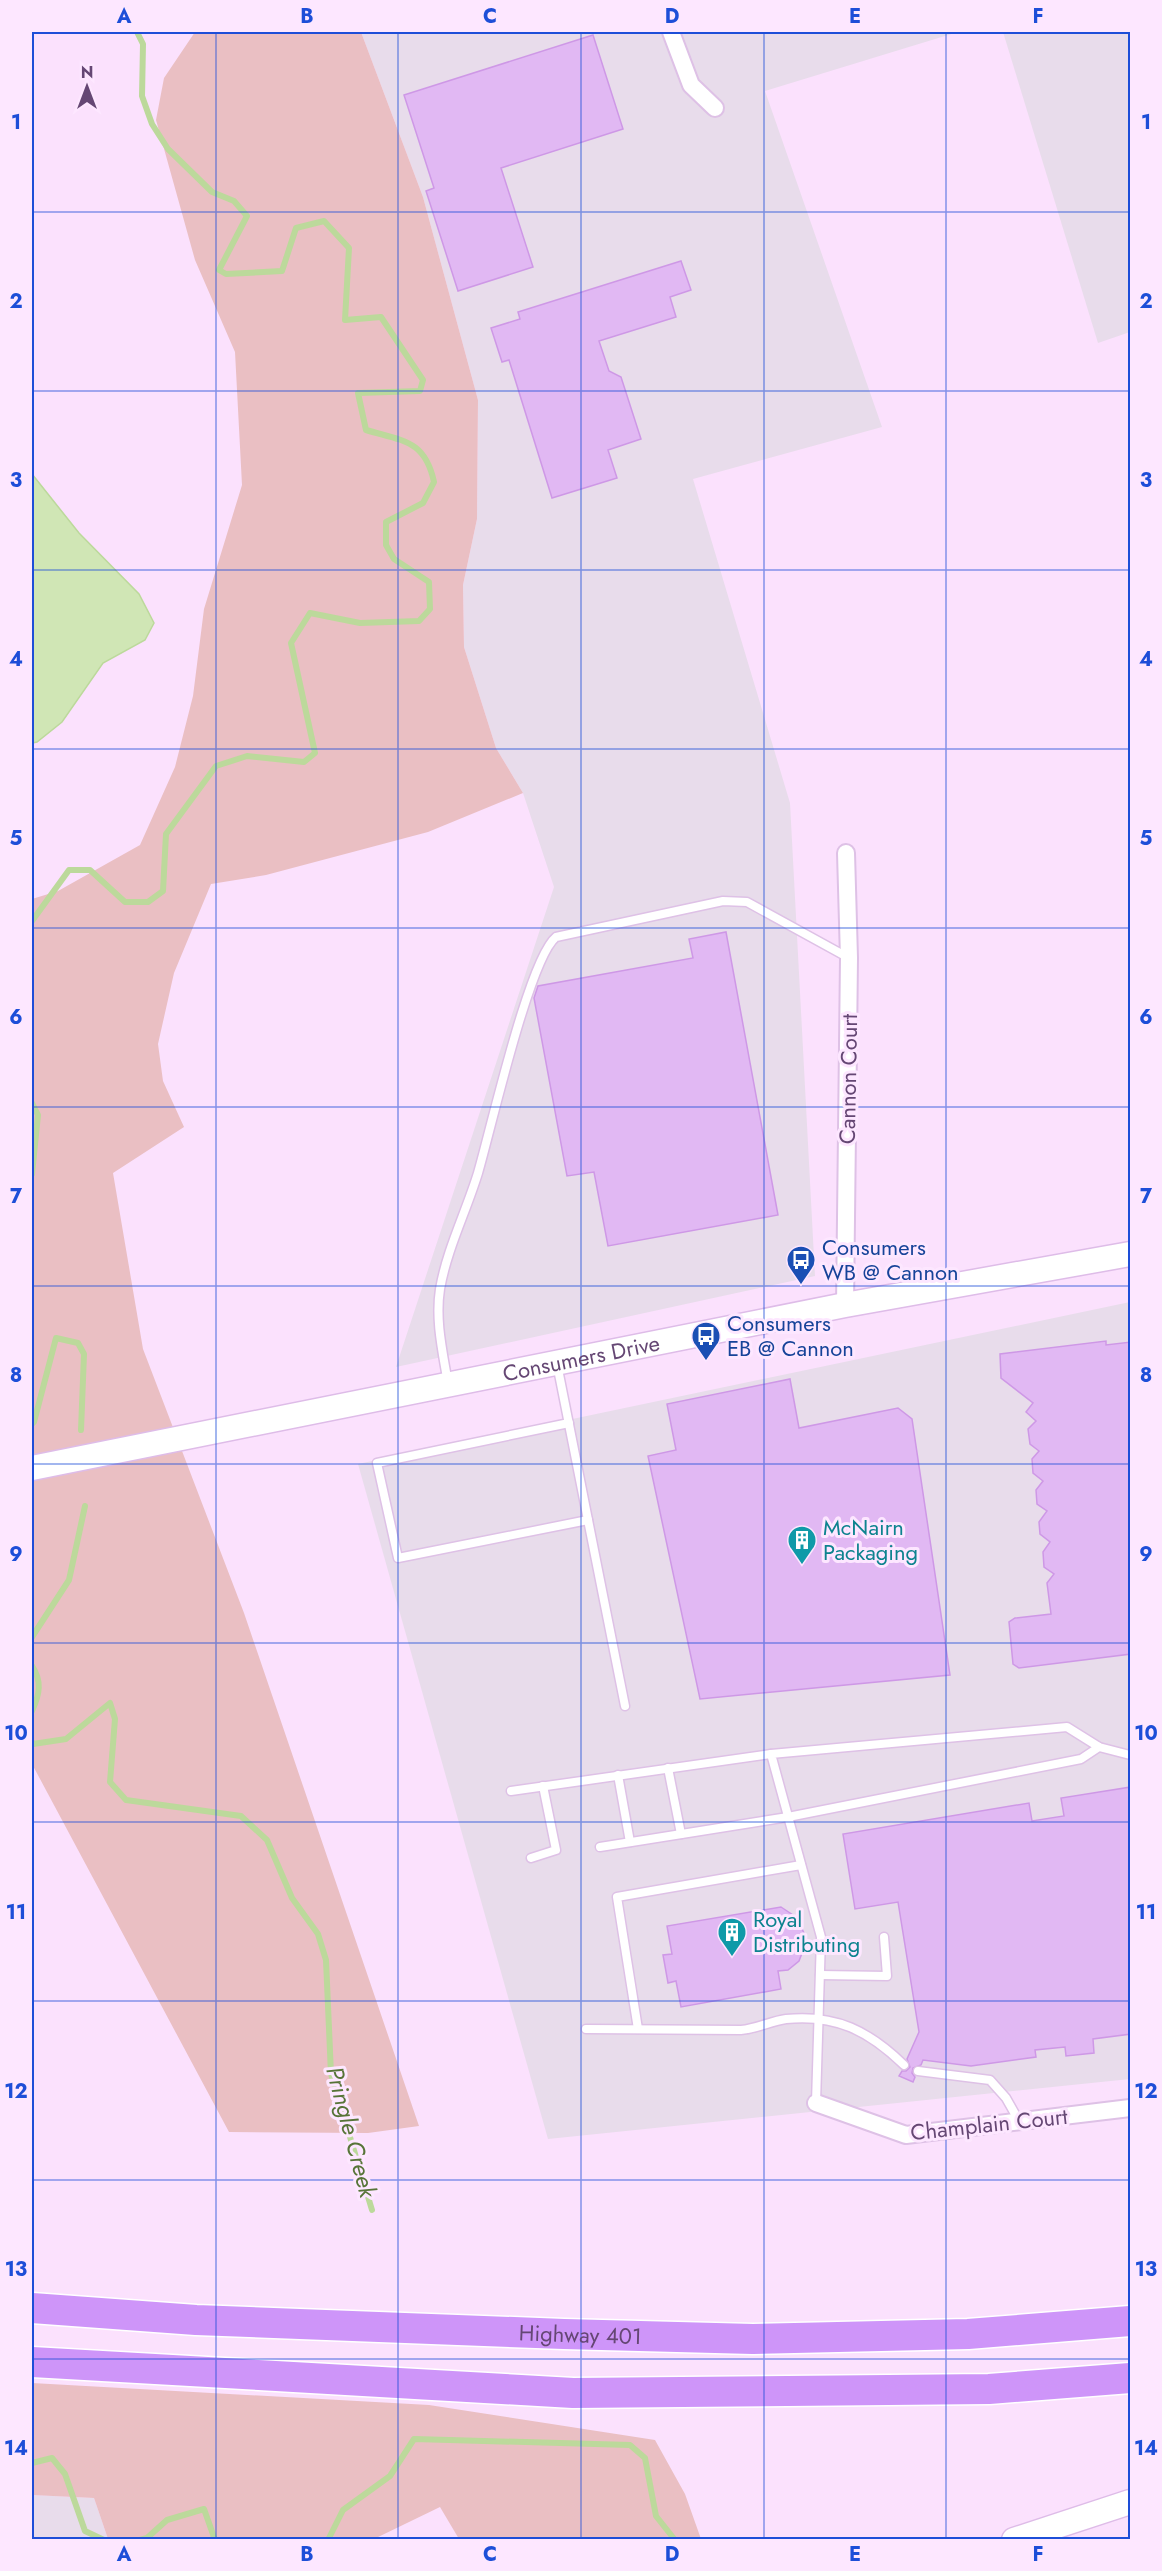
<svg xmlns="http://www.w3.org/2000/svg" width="1162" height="2571" font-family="Jost,sans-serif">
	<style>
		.industrial { fill: #e8dceb }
		.green { fill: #eabfc3 }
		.water { fill: #d0e6b5; stroke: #bcd99b; stroke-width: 1.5 }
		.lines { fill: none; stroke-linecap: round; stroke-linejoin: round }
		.stream { stroke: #bcd99b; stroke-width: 6 }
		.building { fill: #e1b8f3; stroke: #ce98e6; stroke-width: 1.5 }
		.lane-casing { stroke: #dec1e6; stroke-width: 11 }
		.street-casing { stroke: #dec1e6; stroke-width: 20 }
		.secondary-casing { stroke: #debce8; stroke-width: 27 }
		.highway-casing { stroke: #fff; stroke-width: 33 }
		.lane { stroke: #fff; stroke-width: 8 }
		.street { stroke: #fff; stroke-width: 16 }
		.secondary { stroke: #fff; stroke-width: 24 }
		.highway { stroke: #ce95f9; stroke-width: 30 }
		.grid { fill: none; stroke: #1d4ed8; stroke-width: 1.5; stroke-opacity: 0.55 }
		.labels { text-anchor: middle; stroke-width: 6; stroke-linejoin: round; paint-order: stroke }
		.street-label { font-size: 22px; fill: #654774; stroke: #fde7ff }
		.transit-label { font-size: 22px; fill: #164399; stroke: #fde7ff; text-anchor: start }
		.culture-label { font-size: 22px; fill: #0d838f; stroke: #fde7ff; text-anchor: start }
		.water-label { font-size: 24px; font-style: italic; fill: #577438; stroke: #fde7ff }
		.neatline { fill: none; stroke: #1d4ed8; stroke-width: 2 }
		.grid-label { font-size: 20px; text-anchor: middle; font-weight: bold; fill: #1d4ed8 }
	</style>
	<rect width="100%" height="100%" fill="#fbe1fd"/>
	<g class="industrial">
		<path d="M361,32H958L765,91L882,427L693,479L790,803L815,1276L396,1367L554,887L523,793L496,748L464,647L463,585L477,519L478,400L423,197Z"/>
		<path d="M1003,32H1130V332L1098,343Z"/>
		<path d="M1130,1302V2079L548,2139L358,1464Z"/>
		<path d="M32,2495L94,2498L108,2539L32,2540Z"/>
	</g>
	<g class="green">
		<path d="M195,32H361L423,197L478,400L477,519L463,585L464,647L496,748L523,793L428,832L266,875L211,884L174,973L158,1044L163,1081L184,1127L113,1173L143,1349L244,1613L419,2126L368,2133L229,2132L32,1764V899L58,891L140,845L175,767L193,696L204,609L242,485L235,352L195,260L156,120L164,78Z"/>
		<path d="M32,2383L429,2405L655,2440L685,2494L701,2539H459L440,2507L374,2539H108L94,2498L32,2495Z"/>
	</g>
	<path class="water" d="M32,474L79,533L139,594L154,623L145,640L103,663L62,722L37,742L32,743Z"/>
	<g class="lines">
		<g class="stream">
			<path d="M32,921L69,870H90L125,902H148L163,891L166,834L216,766L247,756L304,762L315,753L291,643L310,613L360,623L419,621L430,609L429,582L394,559L386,545V522L423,503L434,482C425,440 403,441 366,430L358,393L420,391L423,380L381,317L345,320L349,248L324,221L296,228L282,271L226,274L219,270L247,216L234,201L212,192L168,149L152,124L142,96L143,44L137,32"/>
			<path d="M32,1103L38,1115L32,1174"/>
			<path d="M32,1424L34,1422L56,1338L78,1343L84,1354L81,1430"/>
			<path d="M32,1637L69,1580L85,1506"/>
			<path d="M32,1666C42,1681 40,1694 32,1711"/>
			<path d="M32,1742L33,1744L66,1739L110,1703L115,1719L110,1782L126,1800L241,1816L267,1840L292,1898L318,1934L326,1960L331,2074L372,2210"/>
			<path d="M32,2463L52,2458L65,2474L85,2531L104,2540"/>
			<path d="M140,2540L147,2538L167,2520L204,2509L215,2540"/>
			<path d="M328,2540L343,2510L390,2476L414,2439L630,2445L645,2458L656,2516L675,2540"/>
		</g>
	</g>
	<g class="building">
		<path d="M593,35L623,129L501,168L533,267L458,291L426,191L434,188L404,95Z"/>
		<path d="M681,261L691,290L670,297L676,317L599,341L609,371L621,377L641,439L608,450L617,478L552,498L509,360L502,362L491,328L520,319L518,312Z"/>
		<path d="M726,932L778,1215L608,1246L594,1172L567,1176L534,998L538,986L693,958L689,939Z"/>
		<path d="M1106,1341V1345L1131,1342V1654L1019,1668L1013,1664L1009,1622L1015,1618L1051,1614L1047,1583L1054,1574L1044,1567L1043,1552L1050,1542L1040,1534L1039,1522L1047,1511L1037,1504L1036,1490L1043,1481L1033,1473L1032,1459L1039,1451L1030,1444L1028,1429L1036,1421L1026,1412L1033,1403L1001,1378L1000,1354Z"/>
		<path d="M790,1379L799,1428L898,1408L912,1419L950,1675L700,1699L648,1456L676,1450L667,1404Z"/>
		<path d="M1131,1787V2034L1093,2039L1094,2053L1066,2056L1065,2047L1035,2050L1036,2057L971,2066L923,2060L921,2065L913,2068L912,2073L915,2077L913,2082L899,2076L902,2071H906L910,2067L907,2059L919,2032L898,1902L855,1909L843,1834L1029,1803L1032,1821L1064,1816L1061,1798Z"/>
		<path d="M781,1907L796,1917L805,1935L804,1948L799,1961L788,1970L778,1971L781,1989L681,2007L676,1981L668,1983L663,1955L672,1954L667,1926Z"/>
	</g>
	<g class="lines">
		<g class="lane-casing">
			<g id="lane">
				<path d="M557,1364L625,1706"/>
				<path d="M448,1384C443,1353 435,1321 440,1289C447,1249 466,1212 478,1173C491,1129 529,959 556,937L723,901L747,902L849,958"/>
				<path d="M569,1423L377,1463L398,1558L588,1520"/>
				<path d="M668,1768L681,1834"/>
				<path d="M618,1775L630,1842"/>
				<path d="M511,1791L771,1754"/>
				<path d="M600,1847L788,1817L1081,1759L1099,1747"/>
				<path d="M531,1858L556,1850L543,1786"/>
				<path d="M820,1975L887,1976L884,1937"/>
				<path d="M586,2029C638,2029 689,2030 741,2030C756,2029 771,2021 786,2019C836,2014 869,2031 904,2065"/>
				<path d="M638,2029L617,1897L801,1865"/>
				<path d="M918,2071L990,2080L1006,2098L1019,2121"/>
				<path d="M816,2103L821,1937L771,1754L1067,1727L1099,1747L1130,1755"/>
			</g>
		</g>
		<g class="street-casing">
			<g id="street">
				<path d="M671,32L691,85L715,108"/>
				<path d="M845,1305L849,958L846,853"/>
				<path d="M816,2103L906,2135L1130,2108"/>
			</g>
		</g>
		<g class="secondary-casing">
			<g id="secondary">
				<path id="s1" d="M32,1468L845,1305L1130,1254"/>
				<path d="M1014,2540L1130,2502"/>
			</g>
		</g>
		<g class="highway-casing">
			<g id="highway">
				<path id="s2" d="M32,2308L196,2320L564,2334L753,2339L968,2334L1130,2321"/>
				<path d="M32,2362L573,2393L989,2389L1130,2378"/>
			</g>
		</g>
		<use href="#lane" class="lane"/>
		<use href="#street" class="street"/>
		<use href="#secondary" class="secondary"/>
		<use href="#highway" class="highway"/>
	</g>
	<path class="grid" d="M216,32V2540M398,32V2540M581,32V2540M764,32V2540M946,32V2540M32,212H1130M32,391H1130M32,570H1130M32,749H1130M32,928H1130M32,1107H1130M32,1286H1130M32,1464H1130M32,1643H1130M32,1822H1130M32,2001H1130M32,2180H1130M32,2359H1130"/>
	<defs>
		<g id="bus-pin" transform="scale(1.5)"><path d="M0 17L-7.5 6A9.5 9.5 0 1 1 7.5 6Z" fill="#1a4fb4" stroke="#fde7ff"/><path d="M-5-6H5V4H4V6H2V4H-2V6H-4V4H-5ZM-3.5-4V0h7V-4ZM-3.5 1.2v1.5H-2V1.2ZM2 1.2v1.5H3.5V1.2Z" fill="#fff"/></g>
		<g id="building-pin" transform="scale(1.5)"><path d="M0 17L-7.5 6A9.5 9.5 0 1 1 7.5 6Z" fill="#0f9aa8" stroke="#fde7ff"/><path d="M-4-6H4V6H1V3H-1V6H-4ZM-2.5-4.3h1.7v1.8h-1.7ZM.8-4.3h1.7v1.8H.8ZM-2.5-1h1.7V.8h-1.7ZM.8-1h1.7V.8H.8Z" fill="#fff"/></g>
	</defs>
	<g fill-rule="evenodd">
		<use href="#bus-pin" x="801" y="1260"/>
		<use href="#bus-pin" x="706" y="1336"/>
		<use href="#building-pin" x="802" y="1540"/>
		<use href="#building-pin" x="732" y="1932"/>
	</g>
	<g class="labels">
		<g class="street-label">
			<text transform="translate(848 1079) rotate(-89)" y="8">Cannon Court</text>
			<text dy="8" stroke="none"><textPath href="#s1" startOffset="560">Consumers Drive</textPath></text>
			<text transform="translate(989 2124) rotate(-6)" y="8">Champlain Court</text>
			<text dy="8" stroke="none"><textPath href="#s2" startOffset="549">Highway 401</textPath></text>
		</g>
		<g class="transit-label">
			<text x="822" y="1255">Consumers<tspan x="822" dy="25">WB @ Cannon</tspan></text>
			<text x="727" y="1331">Consumers<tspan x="727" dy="25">EB @ Cannon</tspan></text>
		</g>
		<g class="culture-label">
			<text x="823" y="1535">McNairn<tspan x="823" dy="25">Packaging</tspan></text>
			<text x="753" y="1927">Royal<tspan x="753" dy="25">Distributing</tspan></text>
		</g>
		<g class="water-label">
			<text transform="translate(351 2132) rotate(75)" y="8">Pringle Creek</text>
		</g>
	</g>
	<rect width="1162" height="2571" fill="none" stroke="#fde7ff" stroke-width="66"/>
	<g transform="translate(87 87)" stroke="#fde7ff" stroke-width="4.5" paint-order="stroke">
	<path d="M0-4.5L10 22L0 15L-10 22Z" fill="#654774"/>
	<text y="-9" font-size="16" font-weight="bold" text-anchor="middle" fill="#654774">N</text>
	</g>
	<rect x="33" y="33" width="1096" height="2505" class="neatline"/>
	<g class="grid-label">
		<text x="124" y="23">A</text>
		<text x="307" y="23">B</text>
		<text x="490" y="23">C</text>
		<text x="672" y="23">D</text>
		<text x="855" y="23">E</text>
		<text x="1038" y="23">F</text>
		<text x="16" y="129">1</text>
		<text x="1146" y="129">1</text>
		<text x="16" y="308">2</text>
		<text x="1146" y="308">2</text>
		<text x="16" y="487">3</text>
		<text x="1146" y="487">3</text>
		<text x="16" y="666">4</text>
		<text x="1146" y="666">4</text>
		<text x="16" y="845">5</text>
		<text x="1146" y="845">5</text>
		<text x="16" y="1024">6</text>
		<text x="1146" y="1024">6</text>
		<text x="16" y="1203">7</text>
		<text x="1146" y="1203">7</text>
		<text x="16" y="1382">8</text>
		<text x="1146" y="1382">8</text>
		<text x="16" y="1561">9</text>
		<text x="1146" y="1561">9</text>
		<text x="16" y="1740">10</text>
		<text x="1146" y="1740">10</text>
		<text x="16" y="1919">11</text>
		<text x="1146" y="1919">11</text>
		<text x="16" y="2098">12</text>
		<text x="1146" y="2098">12</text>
		<text x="16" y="2276">13</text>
		<text x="1146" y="2276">13</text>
		<text x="16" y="2455">14</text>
		<text x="1146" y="2455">14</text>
		<text x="124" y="2561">A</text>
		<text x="307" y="2561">B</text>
		<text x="490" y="2561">C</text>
		<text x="672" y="2561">D</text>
		<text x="855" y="2561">E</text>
		<text x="1038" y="2561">F</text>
	</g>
</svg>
